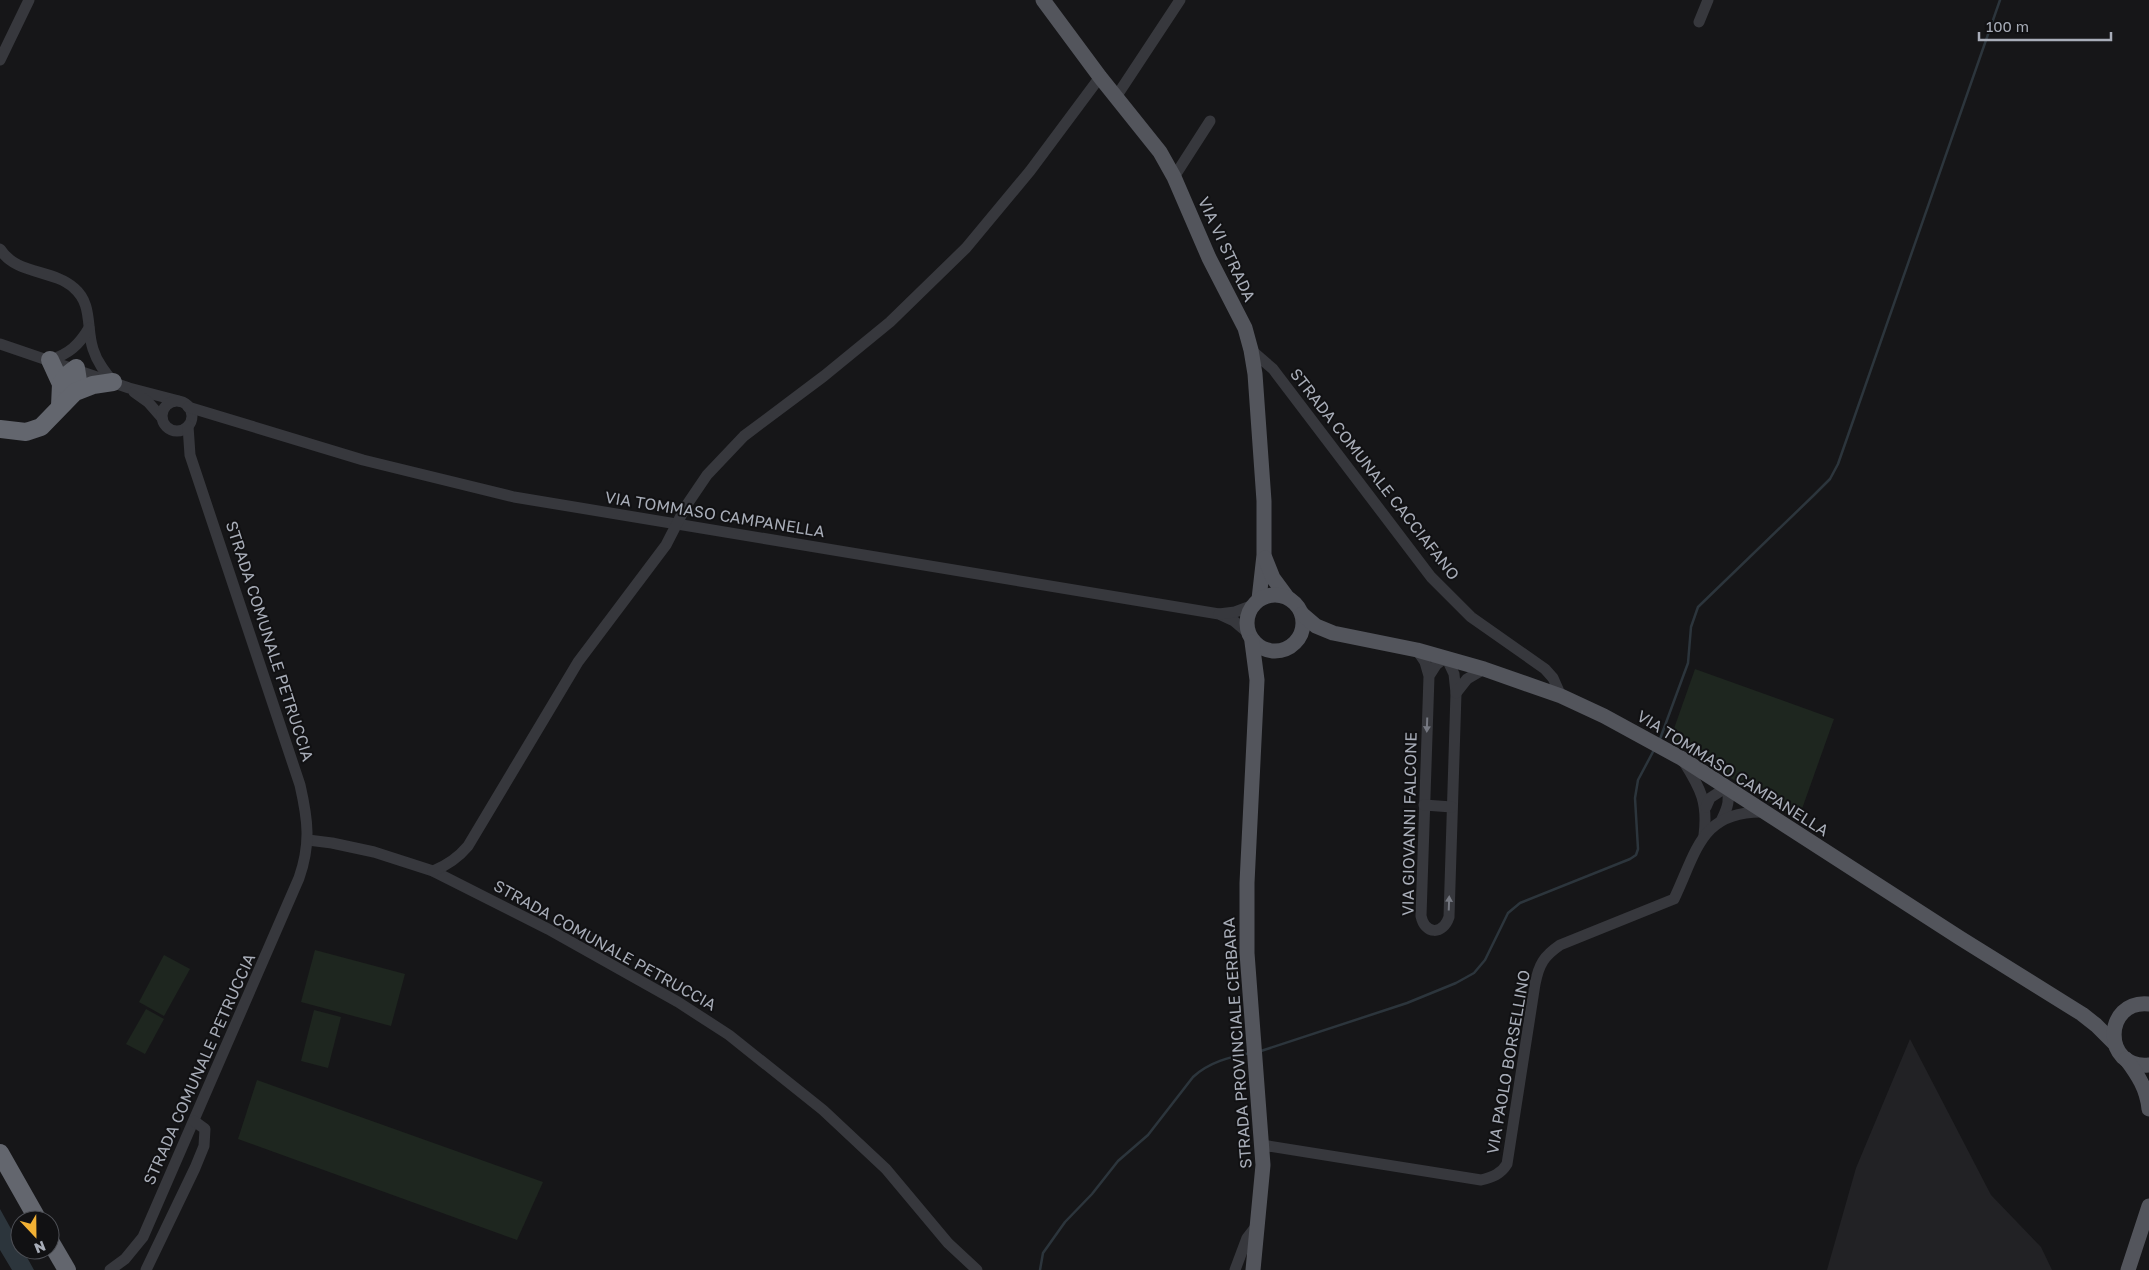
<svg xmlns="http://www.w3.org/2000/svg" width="2149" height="1270" font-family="'Golos Text',sans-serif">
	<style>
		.built { fill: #222225 }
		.green { fill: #1e261f }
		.water { fill: #2c353c }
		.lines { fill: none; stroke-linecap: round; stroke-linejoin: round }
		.stream { stroke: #2c353c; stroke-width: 2.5 }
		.minor { stroke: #37383d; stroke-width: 11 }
		.major { stroke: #53555c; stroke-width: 15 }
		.highway { stroke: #63666e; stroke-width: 18 }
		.oneway { fill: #757881 }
		.labels { text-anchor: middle; stroke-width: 4; stroke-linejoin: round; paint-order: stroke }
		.street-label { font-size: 16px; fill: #a8adb8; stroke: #111113 }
	</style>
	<rect width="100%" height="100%" fill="#161618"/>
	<path class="built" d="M1910,1039L1991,1195L2041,1247L2052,1270H1827L1856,1168Z"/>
	<g class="green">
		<path d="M1695,669L1834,719L1798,820L1670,740Z"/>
		<path d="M315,950L405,974L391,1026L301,1002Z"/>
		<path d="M164,955L190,969L164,1016L139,1002Z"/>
		<path d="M146,1009L164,1019L145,1054L126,1044Z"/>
		<path d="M314,1010L341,1017L328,1068L301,1061Z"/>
		<path d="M257,1080L543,1182L517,1240L238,1139Z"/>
	</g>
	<path class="water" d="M0,1209L20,1245V1250H23L34,1270H12L0,1250Z"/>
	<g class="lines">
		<g class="stream">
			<path d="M1660,739L1688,663L1691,627L1698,607L1814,495L1830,479L1838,464L2000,0"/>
			<path d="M1261,1051L1407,1003L1456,983L1474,973L1485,960L1508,913L1520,903L1630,859L1636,855L1638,849L1635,798L1638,780L1655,748"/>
			<path d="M1040,1270L1043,1253L1065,1222L1092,1194L1118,1161L1148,1135L1193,1077C1209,1062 1230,1057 1250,1053"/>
		</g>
		<g class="minor">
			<path d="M1699,22L1708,0"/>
			<path d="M0,60L29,0"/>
			<path d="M1116,97L1180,0"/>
			<path d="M1174,177L1210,121"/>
			<path d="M0,249C16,275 53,269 74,288C93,304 86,328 93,349C97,362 105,372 113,382"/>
			<path d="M0,344L129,388L179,401"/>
			<path d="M1251,350L1273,369L1431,577L1471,617L1545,669L1553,678L1561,696"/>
			<path d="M50,360C69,354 79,345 89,328"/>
			<path d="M134,392L148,402L162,418"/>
			<circle cx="177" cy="416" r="15"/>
			<path d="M188,407L363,460L514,497L1219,614L1234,621L1247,632"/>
			<path d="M1219,614L1235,612L1251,606"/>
			<path d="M1417,650L1425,662L1429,676L1421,916C1425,935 1443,935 1449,917L1456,693L1454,674L1446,657L1436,665L1429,676"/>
			<path d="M1456,693L1467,679L1484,669"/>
			<path d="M1684,762C1701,789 1708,803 1704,835"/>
			<path d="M1424,805L1452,807"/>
			<path d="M1706,807L1710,798L1727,787C1730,799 1728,807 1722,819"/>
			<path d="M308,840L332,843L374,852L433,871L548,929L678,1002L729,1035L823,1110L886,1169L948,1243L977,1270"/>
			<path d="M433,871C448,865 458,858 468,846L578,662L666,545L686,506L707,475L744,436L824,376L890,322L966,248L1030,171L1100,77"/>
			<path d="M1262,1145L1481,1180C1493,1177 1501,1174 1507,1164L1535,984C1539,964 1544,956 1560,945L1674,899C1697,851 1701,810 1765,812"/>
			<path d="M110,1270L125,1259L143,1237L299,878C311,844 308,820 300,785L190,455L188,426"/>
			<path d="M146,1270L195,1168L204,1146L205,1129L194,1121"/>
			<path d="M1235,1270L1247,1238L1257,1225"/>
		</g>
		<g class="major">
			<path d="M1043,0L1100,77L1160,152L1174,177L1209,258L1245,328L1251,350L1255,374L1264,501V555L1259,599"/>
			<path d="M1265,558L1273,578L1287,597"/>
			<circle cx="1275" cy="623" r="28"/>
			<path d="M1302,614L1316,626L1333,633L1417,650L1484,669L1561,696L1604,716L1681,758L1960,938L2082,1014L2096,1025L2115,1044"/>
			<path d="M1252,642L1257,680L1247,883V953L1263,1165L1253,1270"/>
			<path d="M2149,1004C2103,999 2102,1070 2149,1065"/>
			<path d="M2126,1059C2138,1075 2147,1089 2149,1109"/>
			<path d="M2128,1270L2149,1206"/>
		</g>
		<g class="highway">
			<path d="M50,360L61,384L60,406"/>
			<path d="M61,384L67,375L76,368L78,381L75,392"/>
			<path d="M0,429L26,432L41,427L75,392L93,385L113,382"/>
			<path d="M0,1153L38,1220"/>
			<path d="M50,1241L67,1270"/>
		</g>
	</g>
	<defs><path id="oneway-solid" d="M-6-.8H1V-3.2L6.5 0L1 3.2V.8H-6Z" transform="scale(1.25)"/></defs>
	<g class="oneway">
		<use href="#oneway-solid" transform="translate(1427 725) rotate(92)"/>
		<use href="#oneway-solid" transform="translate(1449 903) rotate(-88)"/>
	</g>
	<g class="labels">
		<g class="street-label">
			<text transform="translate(1227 249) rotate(65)" y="6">VIA VI STRADA</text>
			<text transform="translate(1375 474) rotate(52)" y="6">STRADA COMUNALE CACCIAFANO</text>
			<text transform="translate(715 514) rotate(9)" y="6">VIA TOMMASO CAMPANELLA</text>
			<text transform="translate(270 641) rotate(72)" y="6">STRADA COMUNALE PETRUCCIA</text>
			<text transform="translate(1733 773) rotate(32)" y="6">VIA TOMMASO CAMPANELLA</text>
			<text transform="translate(1409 824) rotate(-89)" y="6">VIA GIOVANNI FALCONE</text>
			<text transform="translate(605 945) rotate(29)" y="6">STRADA COMUNALE PETRUCCIA</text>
			<text transform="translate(1237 1043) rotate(-94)" y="6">STRADA PROVINCIALE CERBARA</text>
			<text transform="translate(1508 1062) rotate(-80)" y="6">VIA PAOLO BORSELLINO</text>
			<text transform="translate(199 1069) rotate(-66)" y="6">STRADA COMUNALE PETRUCCIA</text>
		</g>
	</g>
	<g transform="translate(35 1235) rotate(158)"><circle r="24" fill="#111113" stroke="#4d4f55"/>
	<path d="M0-4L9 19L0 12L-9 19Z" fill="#f2b134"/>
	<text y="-8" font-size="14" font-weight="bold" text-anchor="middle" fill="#a8adb8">N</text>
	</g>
	<path d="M1979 32v8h132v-8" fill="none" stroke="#a8adb8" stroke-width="2.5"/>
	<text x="1986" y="32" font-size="15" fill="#a8adb8" stroke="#111113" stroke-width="4" paint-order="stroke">100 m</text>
</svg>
